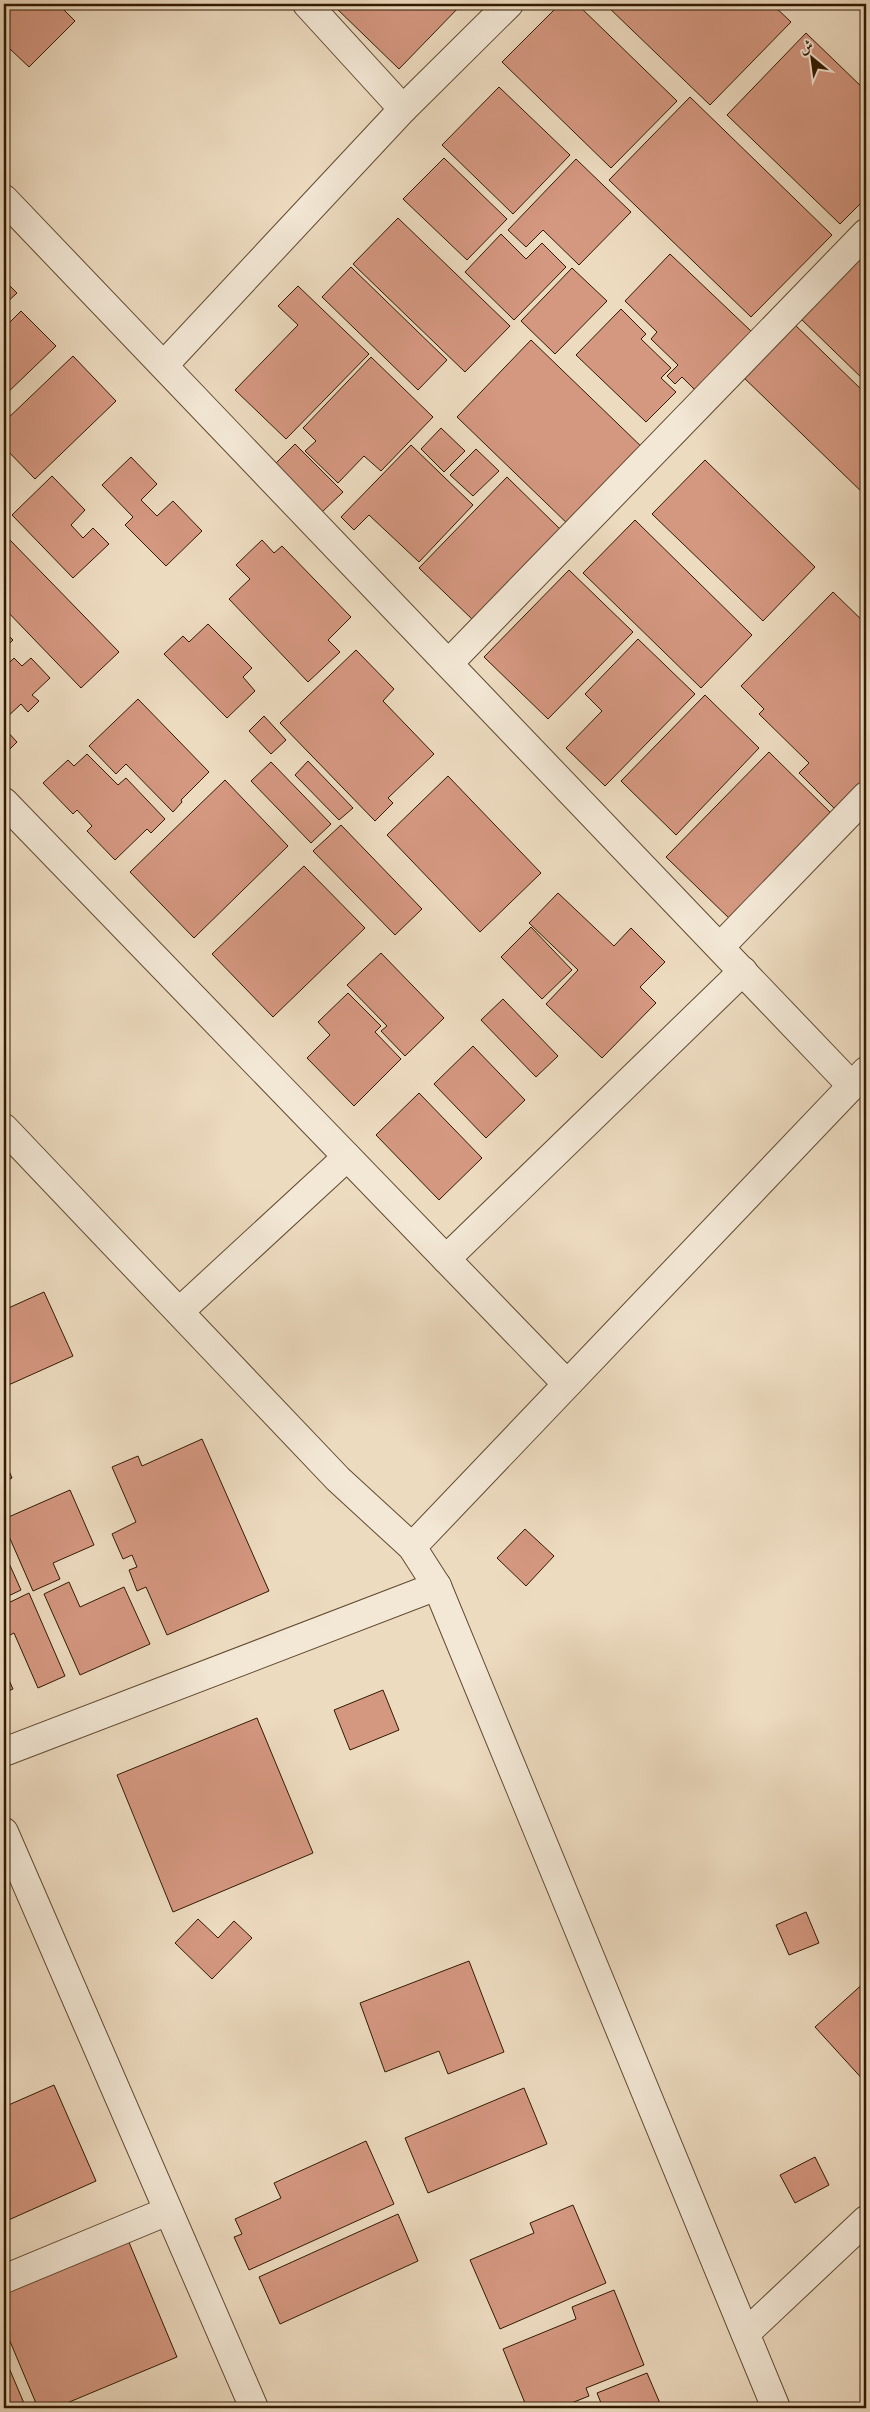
<svg xmlns="http://www.w3.org/2000/svg" width="870" height="2412" font-family="'IM FELL French Canon',Amiri,serif">
	<style>
		.building { fill: #d49780; stroke: #311a00 }
		.lines { fill: none; stroke-linecap: round; stroke-linejoin: round }
		.minor-casing { stroke: #604a30; stroke-width: 30 }
		.minor { stroke: #f3e8d6; stroke-width: 28 }
	</style>
	<rect width="100%" height="100%" fill="#eddbc0"/>
	<filter id="stains"><feTurbulence type="fractalNoise" baseFrequency=".004" numOctaves="4"/><feColorMatrix values="0 0 0 0 .2 0 0 0 0 .09 0 0 0 0 .02 0 0 0 .5 -.17"/></filter>
	<radialGradient id="worn" r=".72"><stop offset=".6" stop-color="#630" stop-opacity="0"/><stop offset="1" stop-color="#630" stop-opacity=".3"/></radialGradient>
	<g class="building">
		<path d="M4,4H58L75,21L29,67L9,48L4,54Z"/>
		<path d="M332,4H462L399,69Z"/>
		<path d="M560,4H577L677,101L611,168L502,62Z"/>
		<path d="M605,4H772L791,22L710,105Z"/>
		<path d="M806,33L866,91V198L840,224L727,115Z"/>
		<path d="M499,87L570,155L513,214L442,145Z"/>
		<path d="M690,97L832,235L751,317L609,180Z"/>
		<path d="M444,158L507,219L467,260L403,199Z"/>
		<path d="M576,159L631,212L579,265L543,230L526,247L508,230Z"/>
		<path d="M398,218L510,326L465,372L353,264Z"/>
		<path d="M501,234L526,259L542,243L566,267L514,320L465,272Z"/>
		<path d="M670,254L752,332L696,391L682,377L675,384L667,376L678,365L651,339L657,332L625,301Z"/>
		<path d="M861,254L866,259V382L799,317Z"/>
		<path d="M351,267L447,360L418,390L322,297Z"/>
		<path d="M572,268L607,301L555,354L521,321Z"/>
		<path d="M4,280L17,293L4,305Z"/>
		<path d="M298,286L369,354L286,439L235,390L298,325L278,306Z"/>
		<path d="M621,309L646,334L641,339L671,368L661,378L676,392L646,422L576,355Z"/>
		<path d="M21,311L56,346L4,396V328Z"/>
		<path d="M791,321L866,394V496L740,374Z"/>
		<path d="M531,340L647,452L572,528L457,417Z"/>
		<path d="M73,356L116,401L35,479L4,447V422Z"/>
		<path d="M371,357L433,417L381,471L364,456L338,483L305,451L316,441L303,428Z"/>
		<path d="M441,428L465,451L444,472L421,449Z"/>
		<path d="M295,444L343,492L322,512L275,464Z"/>
		<path d="M411,445L473,505L419,562L369,515L354,530L341,517Z"/>
		<path d="M476,449L499,471L473,496L450,475Z"/>
		<path d="M131,457L157,484L141,500L157,516L173,501L202,531L166,566L125,525L133,517L102,485Z"/>
		<path d="M705,460L815,567L763,621L652,514Z"/>
		<path d="M52,476L85,510L71,525L83,538L93,528L109,544L73,578L12,515Z"/>
		<path d="M507,477L561,530L473,620L419,568Z"/>
		<path d="M635,520L752,635L701,688L583,573Z"/>
		<path d="M9,539L119,652L81,688L4,608V545Z"/>
		<path d="M262,540L274,553L282,546L351,617L328,640L340,652L308,682L229,599L250,579L236,565Z"/>
		<path d="M569,570L633,632L548,719L484,657Z"/>
		<path d="M833,592L866,624V777L835,809L799,773L809,763L759,714L764,709L741,686Z"/>
		<path d="M208,624L252,668L243,677L255,691L227,718L164,654L183,636L189,642Z"/>
		<path d="M4,631L13,640L4,649Z"/>
		<path d="M638,639L695,694L605,786L566,748L602,711L585,694Z"/>
		<path d="M356,650L394,689L383,701L434,754L388,798L393,803L375,821L280,723Z"/>
		<path d="M14,658L22,666L31,658L50,678L32,695L39,701L28,712L21,704L4,720V668Z"/>
		<path d="M705,695L759,748L676,835L621,781Z"/>
		<path d="M138,699L209,772L181,800L182,802L173,812L126,764L116,774L89,746Z"/>
		<path d="M264,716L286,740L271,754L249,731Z"/>
		<path d="M4,728L17,742L4,755Z"/>
		<path d="M769,752L835,817L733,922L666,857Z"/>
		<path d="M87,754L118,785L126,778L165,819L151,833L147,829L115,860L87,831L92,826L77,810L73,814L43,783L68,760L74,766Z"/>
		<path d="M308,761L353,808L339,820L295,775Z"/>
		<path d="M271,762L331,824L311,843L251,781Z"/>
		<path d="M448,776L541,873L480,932L387,835Z"/>
		<path d="M225,780L288,846L194,938L130,872Z"/>
		<path d="M341,825L422,909L395,935L313,851Z"/>
		<path d="M304,866L365,928L273,1017L212,954Z"/>
		<path d="M558,893L614,946L631,928L665,962L640,987L656,1003L602,1058L546,1004L578,970L529,923Z"/>
		<path d="M531,927L572,970L542,999L501,957Z"/>
		<path d="M381,953L444,1018L405,1056L381,1031L387,1026L347,985Z"/>
		<path d="M348,993L381,1026L375,1032L401,1059L354,1106L307,1058L330,1035L318,1022Z"/>
		<path d="M503,999L558,1056L536,1077L481,1020Z"/>
		<path d="M473,1046L525,1100L486,1138L434,1084Z"/>
		<path d="M419,1093L482,1158L439,1200L376,1135Z"/>
		<path d="M44,1292L73,1356L4,1387V1310Z"/>
		<path d="M202,1439L269,1591L167,1635L146,1587L137,1591L129,1570L137,1567L132,1555L123,1559L112,1534L136,1522L112,1467L138,1456L142,1466Z"/>
		<path d="M4,1459L12,1478L4,1482Z"/>
		<path d="M70,1490L94,1545L53,1563L60,1579L33,1591L4,1525V1519Z"/>
		<path d="M525,1529L554,1556L526,1586L497,1558Z"/>
		<path d="M4,1552L21,1590L4,1598Z"/>
		<path d="M69,1582L80,1607L124,1587L150,1644L80,1675L44,1594Z"/>
		<path d="M29,1593L65,1676L38,1688L14,1633L4,1638V1605Z"/>
		<path d="M4,1669L13,1689L4,1693Z"/>
		<path d="M383,1690L399,1730L350,1750L334,1710Z"/>
		<path d="M257,1718L313,1853L173,1912L117,1775Z"/>
		<path d="M806,1912L819,1943L789,1955L776,1925Z"/>
		<path d="M198,1919L218,1938L234,1921L252,1938L212,1979L175,1943Z"/>
		<path d="M469,1961L504,2052L448,2074L439,2051L385,2072L360,2003Z"/>
		<path d="M866,1981V2083L815,2027Z"/>
		<path d="M54,2085L96,2181L4,2222V2107Z"/>
		<path d="M524,2088L547,2144L428,2193L405,2138Z"/>
		<path d="M366,2141L394,2204L249,2270L234,2237L242,2234L235,2219L281,2198L274,2183Z"/>
		<path d="M815,2157L829,2185L795,2203L780,2175Z"/>
		<path d="M573,2205L606,2283L500,2329L470,2260L534,2233L530,2223Z"/>
		<path d="M398,2214L418,2261L280,2324L259,2277Z"/>
		<path d="M128,2240L177,2357L55,2408H38L4,2327V2293Z"/>
		<path d="M614,2290L644,2365L586,2388L589,2396L559,2408H527L503,2349L576,2319L572,2307Z"/>
		<path d="M4,2356L26,2408H4Z"/>
		<path d="M647,2373L662,2408H588L601,2403L597,2393Z"/>
	</g>
	<g class="lines">
		<g class="minor-casing">
			<g id="minor">
				<path d="M307,4L403,109"/>
				<path d="M4,199L852,1086"/>
				<path d="M164,365L403,109L509,4"/>
				<path d="M449,663L866,233"/>
				<path d="M4,802L566,1383"/>
				<path d="M720,947L866,796"/>
				<path d="M4,1128L338,1479L412,1547L437,1586L776,2408"/>
				<path d="M446,1259L743,971"/>
				<path d="M180,1311L347,1157"/>
				<path d="M412,1547L866,1071"/>
				<path d="M4,1752L437,1586"/>
				<path d="M4,1832L254,2408"/>
				<path d="M4,2279L168,2211"/>
				<path d="M746,2333L866,2220"/>
			</g>
		</g>
		<use href="#minor" class="minor"/>
	</g>
	<rect width="870" height="2412" fill="none" stroke="#eddbc0" stroke-width="20"/>
	<rect x="5" y="5" width="860" height="2402" fill="none" stroke="#311a00" stroke-width="2.5"/>
	<rect x="10" y="10" width="850" height="2392" fill="none" stroke="#311a00"/>
	<g transform="translate(812 58) rotate(331)" stroke="#f3e8d6" stroke-width="4" paint-order="stroke">
	<path d="M0-4L9 19L0 12L-9 19Z" fill="#311a00"/>
	<text y="-8" font-size="14" font-weight="bold" text-anchor="middle" fill="#311a00">ش</text>
	</g>
	<rect width="100%" height="100%" filter="url(#stains)"/>
	<rect width="100%" height="100%" fill="url(#worn)"/>
</svg>
